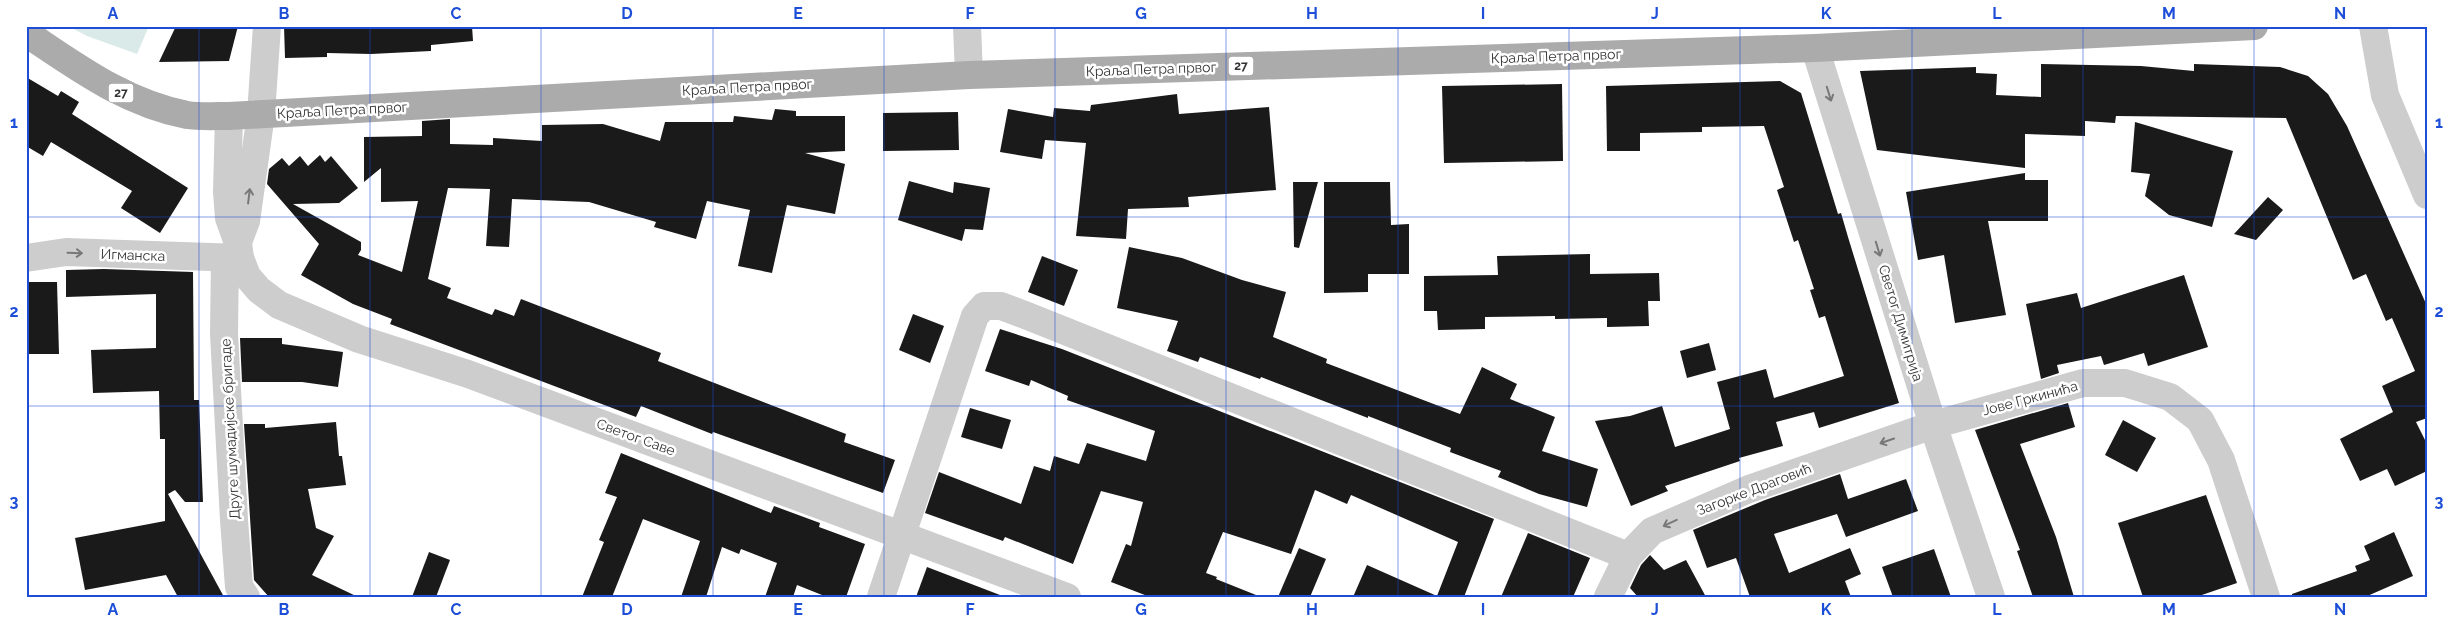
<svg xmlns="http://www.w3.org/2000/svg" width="2453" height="623" font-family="Raleway,sans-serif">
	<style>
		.green { fill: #daeae9 }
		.building { fill: #1a1a1a }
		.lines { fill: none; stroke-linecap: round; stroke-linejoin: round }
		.minor { stroke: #cdcdcd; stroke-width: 28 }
		.major { stroke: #ababab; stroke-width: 28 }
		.oneway { stroke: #787878 }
		.grid { fill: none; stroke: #1d4ed8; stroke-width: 1; stroke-opacity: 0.55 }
		.labels { text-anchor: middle; stroke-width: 5; stroke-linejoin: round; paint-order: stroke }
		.shield { fill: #fff; stroke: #707070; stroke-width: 1 }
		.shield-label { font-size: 12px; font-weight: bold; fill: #333 }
		.street-label { font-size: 14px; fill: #333; stroke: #fff }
		.neatline { fill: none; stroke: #1d4ed8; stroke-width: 2 }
		.grid-label { font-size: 16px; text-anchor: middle; font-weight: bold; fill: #1d4ed8 }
	</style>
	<rect width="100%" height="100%" fill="#fff"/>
	<path class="green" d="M68,26H149L137,54L87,36Z"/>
	<g class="building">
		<path d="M176,26H238L229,61L159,62Z"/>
		<path d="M284,26H472L473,41L431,45V51L371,54L327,53V57L285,58Z"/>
		<path d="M2041,64L2141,66L2194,71V64L2280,67L2308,76L2328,94L2347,126L2427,306V418L2416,422L2427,444V471L2395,486L2387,469L2360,481L2340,439L2393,412L2382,386L2415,371L2392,318L2386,321L2366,274L2353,280L2286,118L2116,116L2115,123L2085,121V136L2025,134V168L1877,150L1860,71L1976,67V73L1997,74L1996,95L2041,97Z"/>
		<path d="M26,77L58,96L61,91L79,102L72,114L188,188L160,233L121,208L132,191L51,142L43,156L26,146Z"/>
		<path d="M1780,81L1801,93L1838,214L1841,213L1848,237L1899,403L1819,428L1814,412L1776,422L1783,446L1739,458L1740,461L1665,486L1668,491L1631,506L1595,421L1630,416L1662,406L1675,447L1730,429L1717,382L1766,369L1774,398L1844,376L1825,316L1819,318L1810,290L1814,289L1798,240L1794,242L1777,190L1784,187L1764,126L1702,127V132L1640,133V151H1607L1606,86Z"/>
		<path d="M1562,84L1563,161L1444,163L1442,86Z"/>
		<path d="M1177,94L1179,114L1269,107L1276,190L1188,197L1189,207L1128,209L1126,239L1076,236L1086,143L1045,140L1042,159L1000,152L1008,109L1053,117L1054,108L1090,111L1091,105Z"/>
		<path d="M775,109L796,111V116H845V151L805,153L845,164L835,214L787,205L772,273L738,266L750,210L707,201L696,239L654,227L656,222L589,202L512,199L509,247L486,246L490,189L448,188L428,279L451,288L447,298L492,315L495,309L514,316L521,299L661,353L658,361L846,434L844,442L895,460L883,493L713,432L712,434L641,406L636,417L390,324L392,319L353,304L301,275L319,244L267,184L269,169L282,158L289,166L300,156L308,166L320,155L325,162L331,156L358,188L339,203L293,204L361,242V250L358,255L402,272L418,201L381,202V168L364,182V137L422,136V121L450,119V144L493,145V138L542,141V125L603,124L660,141L665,122H733L734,116L772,120Z"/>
		<path d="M958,112L959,150L883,151V113Z"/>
		<path d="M2135,122L2233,151L2212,227L2169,215L2145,196L2150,174L2131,172Z"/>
		<path d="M2025,173V180H2048V221H1988L2006,315L1955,323L1944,255L1918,260L1906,192Z"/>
		<path d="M909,181L953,193L954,182L990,188L983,230L965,229L962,241L898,220Z"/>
		<path d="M1293,182H1318L1299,248L1294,247Z"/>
		<path d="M1324,182H1390L1391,225L1409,224V274H1368V292L1324,293Z"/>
		<path d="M2268,197L2283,210L2256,240L2234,234Z"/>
		<path d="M1129,247L1182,258L1242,280L1286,292L1273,337L1327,359L1326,363L1460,414L1482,367L1517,384L1510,399L1555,417L1542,451L1598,469L1587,507L1539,494L1498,477L1501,471L1450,452L1451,448L1368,416V418L1261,377L1260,379L1200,357L1198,362L1167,351L1178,321L1117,308Z"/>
		<path d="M1590,254V274L1659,273L1660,301H1648L1649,326L1607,327V318L1555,319V316L1485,317V329L1438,330L1437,311H1424V276L1498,275L1497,256Z"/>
		<path d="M1042,256L1078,270L1064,306L1028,292Z"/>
		<path d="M104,269L193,272L194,400H199L203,502H185L175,490L168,494L224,597H178L166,575L85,590L75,538L165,521V439H160L159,391L93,393L91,350L156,348V294L66,297V270Z"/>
		<path d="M2184,275L2208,347L2148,366L2144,353L2104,365L2101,356L2057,365L2059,373L2041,379L2026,304L2077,293L2081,308Z"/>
		<path d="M26,282H57L59,354H26Z"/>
		<path d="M913,314L944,326L930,363L899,350Z"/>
		<path d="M1000,329L1062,349L1494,519L1464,597H1353L1367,565L1437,596L1458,542L1351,495L1347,504L1315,490L1291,554L1223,532L1206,573L1217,577L1216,579L1256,595V597H1150L1111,582L1126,544L1131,546L1143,502L1101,491L1073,564L1005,537L1003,541L925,513L939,472L1021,504L1034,466L1050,471L1054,456L1079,464L1087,443L1146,461L1155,431L1067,400L1068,396L1031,380L1029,386L985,371Z"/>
		<path d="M240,338H282V344L343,352L338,387L302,382H242Z"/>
		<path d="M1709,343L1716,370L1687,378L1680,351Z"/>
		<path d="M2068,403L2075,427L2020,444L2056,537L2074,597H2033L2017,551L2020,550L1975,430Z"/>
		<path d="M970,408L1011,420L1002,449L961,437Z"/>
		<path d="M2123,420L2156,438L2137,472L2105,455Z"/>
		<path d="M336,422L339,456H342L346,485L308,489L316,528L334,536L312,575L358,597H269L254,580L244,424H265V428Z"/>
		<path d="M621,453L771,513L774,506L820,523L819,527L865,544L846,597H827L797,585L793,597H765L777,563L741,549L739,554L722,547L706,597H681L700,541L643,519L612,597H582L604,542L599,540L617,497L605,493Z"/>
		<path d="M1840,474L1848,499L1906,479L1918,511L1846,537L1837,514L1774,534L1789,573L1850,548L1861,574L1845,581L1851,597H1750L1736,558L1707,568L1693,530L1765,500Z"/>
		<path d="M2206,495L2237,583L2196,597H2143L2118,523Z"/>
		<path d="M2394,532L2413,576L2365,597H2292V594L2357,571L2355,566L2370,560L2364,546Z"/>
		<path d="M1528,533L1590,558L1573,597H1501Z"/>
		<path d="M1299,548L1326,559L1310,597H1278Z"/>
		<path d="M1934,549L1951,597H1893L1882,567Z"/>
		<path d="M429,552L450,560L436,597H412Z"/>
		<path d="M1650,555L1664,570L1686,560L1706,597H1638L1630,588L1641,565Z"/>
		<path d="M927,567L1000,595V597H916Z"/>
	</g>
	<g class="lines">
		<g class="minor">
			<path d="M967,26L969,75"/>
			<path d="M2373,26L2385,95L2427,195"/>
			<path d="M1815,48L1933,425L1991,597"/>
			<path d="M229,116L227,192L229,218L238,243L240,258L247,276L259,290L279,305L359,339L468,374L1067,597"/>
			<path d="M238,242L246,221L261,114L267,26"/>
			<path d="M26,258L66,252L240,258"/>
			<path d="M225,258L224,334L234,520L239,587L246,597"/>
			<path d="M881,597L975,316L984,306H1001L1025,315L1628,556"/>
			<path d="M1608,597L1628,556L1652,531L1749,489L1933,425L2083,383H2125L2170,397L2200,420L2221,460L2266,597"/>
		</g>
		<path class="major" d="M26,33C77,67 125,103 187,115C200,117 216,116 229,116L969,75L1815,48L2254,26"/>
	</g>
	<defs><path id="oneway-shaft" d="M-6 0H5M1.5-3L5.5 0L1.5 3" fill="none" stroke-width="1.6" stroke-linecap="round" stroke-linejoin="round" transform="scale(1.25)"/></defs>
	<g class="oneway">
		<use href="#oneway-shaft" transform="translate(1829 94) rotate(73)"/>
		<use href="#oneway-shaft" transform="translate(249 196) rotate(-83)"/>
		<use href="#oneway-shaft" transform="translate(1878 249) rotate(73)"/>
		<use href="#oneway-shaft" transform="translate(75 253) rotate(2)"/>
		<use href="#oneway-shaft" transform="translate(1887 441) rotate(161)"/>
		<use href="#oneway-shaft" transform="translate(1670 523) rotate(155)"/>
	</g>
	<path class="grid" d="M199,26V597M370,26V597M541,26V597M713,26V597M884,26V597M1055,26V597M1226,26V597M1398,26V597M1569,26V597M1740,26V597M1912,26V597M2083,26V597M2254,26V597M26,217H2427M26,406H2427"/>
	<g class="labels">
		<g class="shield">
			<rect x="1228.5" y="56.5" width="25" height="19" rx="4"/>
			<rect x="108.5" y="83.5" width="25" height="19" rx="4"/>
		</g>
		<g class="shield-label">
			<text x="1241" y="70">27</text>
			<text x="121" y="97">27</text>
		</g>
		<g class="street-label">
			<text transform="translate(1556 56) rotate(-2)" y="5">Краља Петра првог</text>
			<text transform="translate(1151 69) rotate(-2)" y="5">Краља Петра првог</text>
			<text transform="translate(747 87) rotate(-3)" y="5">Краља Петра првог</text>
			<text transform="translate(342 110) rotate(-3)" y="5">Краља Петра првог</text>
			<text transform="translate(133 255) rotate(2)" y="5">Игманска</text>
			<text transform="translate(1901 323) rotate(73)" y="5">Светог Димитрија</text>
			<text transform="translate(2030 398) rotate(-15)" y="5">Јове Гркинића</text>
			<text transform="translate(230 429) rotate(-93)" y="5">Друге шумадијске бригаде</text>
			<text transform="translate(636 437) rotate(20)" y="5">Светог Саве</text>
			<text transform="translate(1754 489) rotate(-21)" y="5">Загорке Драговић</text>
		</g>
	</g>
	<rect width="2453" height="623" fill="none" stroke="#ffffff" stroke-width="55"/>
	<rect x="28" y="28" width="2398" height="568" class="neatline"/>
	<g class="grid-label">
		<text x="113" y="19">A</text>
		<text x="284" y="19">B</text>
		<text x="456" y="19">C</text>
		<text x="627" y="19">D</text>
		<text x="798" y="19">E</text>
		<text x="970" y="19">F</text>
		<text x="1141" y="19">G</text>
		<text x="1312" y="19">H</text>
		<text x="1483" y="19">I</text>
		<text x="1655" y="19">J</text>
		<text x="1826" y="19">K</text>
		<text x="1997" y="19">L</text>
		<text x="2169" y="19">M</text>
		<text x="2340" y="19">N</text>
		<text x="14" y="128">1</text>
		<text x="2439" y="128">1</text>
		<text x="14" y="317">2</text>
		<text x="2439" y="317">2</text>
		<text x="14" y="507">3</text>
		<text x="2439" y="507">3</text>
		<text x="113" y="615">A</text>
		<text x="284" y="615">B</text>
		<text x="456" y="615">C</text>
		<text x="627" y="615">D</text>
		<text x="798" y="615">E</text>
		<text x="970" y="615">F</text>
		<text x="1141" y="615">G</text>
		<text x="1312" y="615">H</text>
		<text x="1483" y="615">I</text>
		<text x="1655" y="615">J</text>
		<text x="1826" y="615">K</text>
		<text x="1997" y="615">L</text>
		<text x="2169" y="615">M</text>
		<text x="2340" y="615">N</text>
	</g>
</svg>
